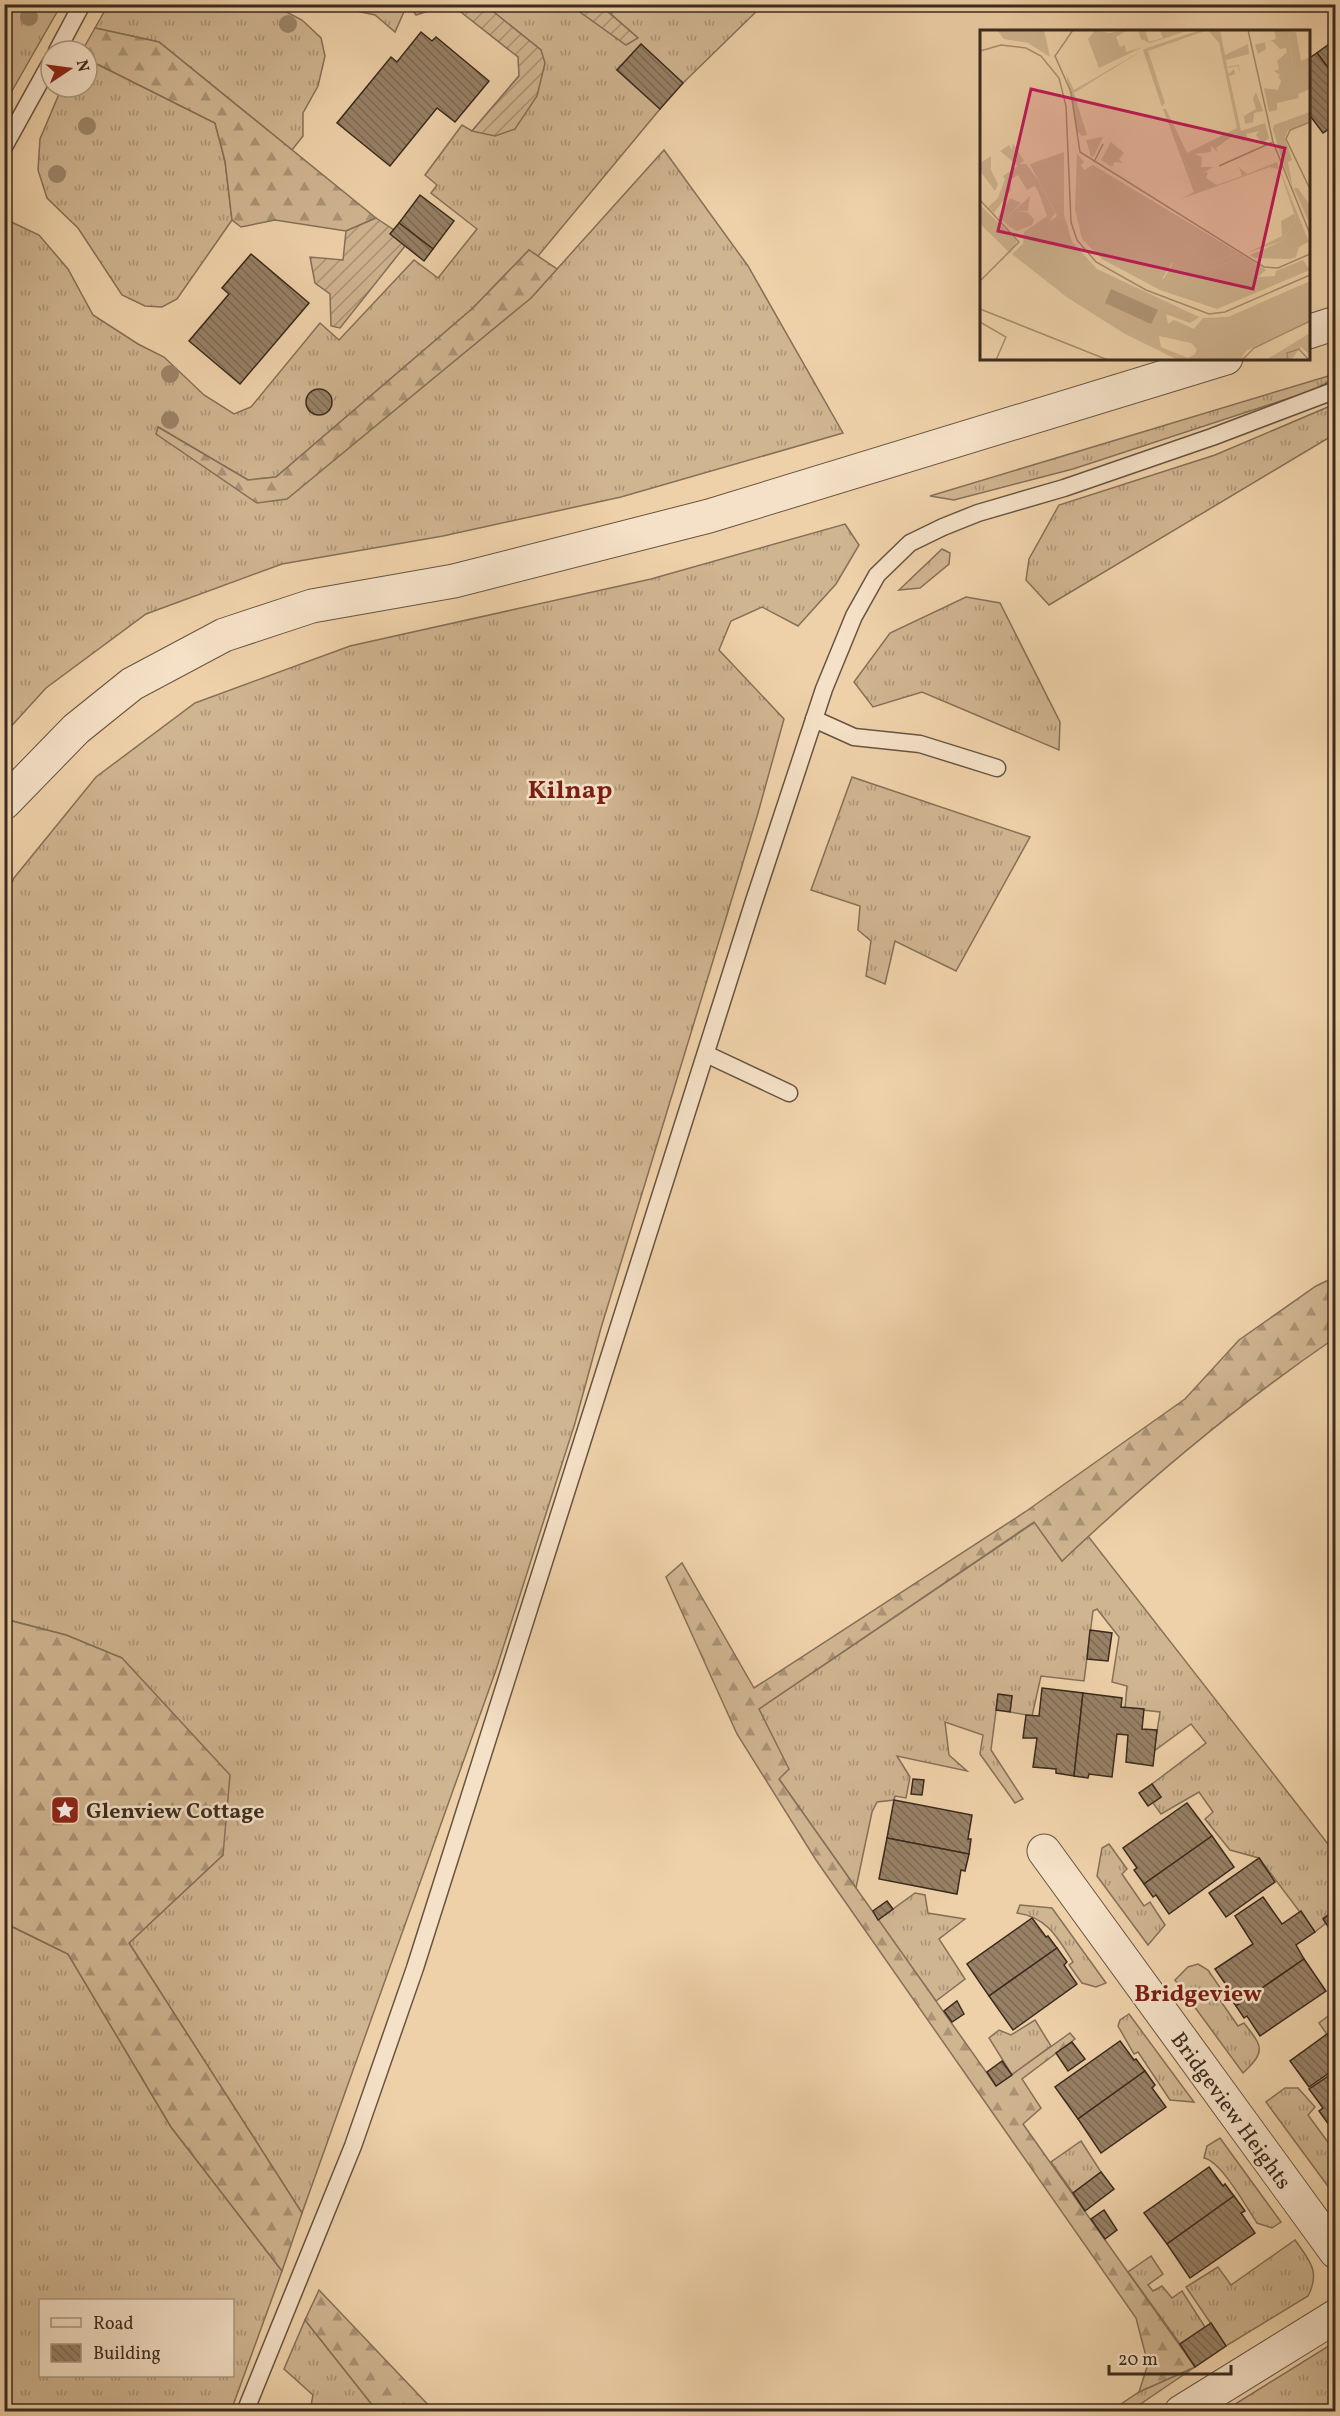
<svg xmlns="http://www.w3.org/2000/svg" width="1340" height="2416" font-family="Vollkorn,serif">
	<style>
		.grass { fill: url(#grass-tufts); stroke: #857058; stroke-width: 1.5; fill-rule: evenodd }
		.forest { fill: url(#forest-firs); stroke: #857058; stroke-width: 1.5 }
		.garden { fill: url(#garden-furrows); stroke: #857058; stroke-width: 1.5 }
		.building { fill: url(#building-back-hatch); stroke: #3a2b1e; stroke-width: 1.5 }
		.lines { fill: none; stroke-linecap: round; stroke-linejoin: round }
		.service-casing { stroke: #675441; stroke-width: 19 }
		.minor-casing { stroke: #675441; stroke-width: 35 }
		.tertiary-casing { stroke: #675441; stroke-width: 35 }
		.service { stroke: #f5e1c7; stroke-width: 16 }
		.minor { stroke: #f5e1c7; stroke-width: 33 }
		.tertiary { stroke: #f5e1c7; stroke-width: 33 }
		.tree { fill: #9c8569 }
		.labels { text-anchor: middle; stroke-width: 5; stroke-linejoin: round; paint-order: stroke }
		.poi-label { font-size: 22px; font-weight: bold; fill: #3a2b1e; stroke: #f5e1c7; text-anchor: start }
		.street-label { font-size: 22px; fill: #3a2b1e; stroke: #f5e1c7 }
		.neighbourhood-label { font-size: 24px; font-weight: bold; fill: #7a1f14; stroke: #f5e1c7 }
		.quarter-label { font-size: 26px; font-weight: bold; fill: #7a1f14; stroke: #f5e1c7 }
		.inset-road { fill: none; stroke: #a78f71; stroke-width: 1.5 }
		.view { fill: #c2185b; fill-opacity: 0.15; stroke: #c2185b; stroke-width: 3 }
		.inset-edge { fill: none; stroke: #3a2b1e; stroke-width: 3 }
	</style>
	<defs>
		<pattern id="grass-tufts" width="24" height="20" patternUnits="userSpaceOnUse" patternTransform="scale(1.5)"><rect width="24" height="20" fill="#d0b591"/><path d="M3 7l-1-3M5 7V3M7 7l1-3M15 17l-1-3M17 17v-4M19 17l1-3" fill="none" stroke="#aa9376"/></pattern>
		<pattern id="forest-firs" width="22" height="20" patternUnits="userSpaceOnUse" patternTransform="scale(1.5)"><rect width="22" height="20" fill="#d0b591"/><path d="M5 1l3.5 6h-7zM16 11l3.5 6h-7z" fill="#aa9376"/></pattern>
		<pattern id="garden-furrows" width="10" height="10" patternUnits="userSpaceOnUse" patternTransform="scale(1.5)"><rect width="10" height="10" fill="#d0b591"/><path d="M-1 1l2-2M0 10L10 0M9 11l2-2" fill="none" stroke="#aa9376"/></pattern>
		<pattern id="building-back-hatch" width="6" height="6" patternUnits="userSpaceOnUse" patternTransform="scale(1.5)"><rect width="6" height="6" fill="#988166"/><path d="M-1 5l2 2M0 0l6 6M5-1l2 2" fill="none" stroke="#7d6a53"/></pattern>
	</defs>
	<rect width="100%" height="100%" fill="#efd1a9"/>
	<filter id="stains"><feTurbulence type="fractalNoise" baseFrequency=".00333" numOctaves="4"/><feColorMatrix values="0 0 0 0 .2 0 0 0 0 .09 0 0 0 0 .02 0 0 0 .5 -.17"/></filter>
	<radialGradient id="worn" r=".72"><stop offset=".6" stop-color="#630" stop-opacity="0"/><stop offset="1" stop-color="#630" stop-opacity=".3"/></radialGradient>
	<g class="grass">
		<path d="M5,4L61,5L5,103L4,5Z"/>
		<path d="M108,5H273L302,20L321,38L325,56L318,86L303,113V136L292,150L159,42L95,28Z"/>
		<path d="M336,5H407L395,32L375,15L342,8Z"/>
		<path d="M485,5H585L580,11L638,38L611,14L619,5H763L683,83L641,44L617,70L660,109L538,256L529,250L473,308L276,477L248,480L158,427L256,502L531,298L664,150L748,266L843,433L621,497L443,536L282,564L146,614L46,688L5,733V219L39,235L68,269L93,315L138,344L164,357L204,395L234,414L251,407L320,323L339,340L414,260L438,278L477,229L431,193L437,185L425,175L462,125L472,131L541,50Z"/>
		<path d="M87,59L215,123L225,161L232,220L177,299L162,307L145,306L122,295L78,228L47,198L38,170L40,139L62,87H87Z"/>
		<path d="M1335,374V379L1308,392L1073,469L954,500L930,496Z"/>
		<path d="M1335,404V434L1049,605L1026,580L1029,559L1059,505L1215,455Z"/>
		<path d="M845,524L859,545L836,584L798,626L762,607L731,621L719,650L784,719L758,813L601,1328L575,1423L496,1670L302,2213L129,1943L223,1855L122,1658L66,1635L5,1619L4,899L14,878L96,777L195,703L350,646L651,579Z"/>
		<path d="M942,549L950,553L949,564L920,588L899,590Z"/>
		<path d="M966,597L1000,603L1060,722L1059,750L922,692L873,707L854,682L890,633Z"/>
		<path d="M852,777L1030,837L956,971L895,941L885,984L866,976L871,941L858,930L860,906L811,890Z"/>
		<path d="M1035,1522L1062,1561L1088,1536L1335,1853V1910L1323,1918L1326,1923L1315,1932L1259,1858L1230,1850L1205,1819L1213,1812L1199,1792L1161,1814L1153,1803L1161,1797L1152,1784L1206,1743L1191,1724L1154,1751L1160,1712L1125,1708L1127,1686L1112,1682L1119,1637L1097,1609L1093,1611L1084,1681L1041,1676L1032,1716L1010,1712L1012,1696L998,1695L991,1750L1023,1799L1015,1803L980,1754L983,1735L945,1722L949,1755L967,1771L897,1756L910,1777L906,1798L895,1796L894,1800L877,1802L872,1812L856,1888L779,1779L759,1709Z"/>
		<path d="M1109,1844L1127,1869L1122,1874L1144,1906L1150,1902L1165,1925L1148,1945L1097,1876L1102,1848Z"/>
		<path d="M915,1893L925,1895L928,1913L965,1919L939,1939L965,1979L936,2001L878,1920Z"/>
		<path d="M1020,1905L1052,1908L1106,1983L1096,1987L1082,1983L1069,1965L1073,1962C1058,1938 1047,1917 1017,1913Z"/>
		<path d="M4,1923L68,1954L171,2127L282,2271L231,2411H5ZM40,2300H232V2376H40Z"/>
		<path d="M1198,1964L1208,1970L1221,1989L1215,1993L1238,2026L1244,2023C1262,2046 1267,2051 1243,2073L1175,1980L1188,1967Z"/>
		<path d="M1335,2011V2046L1319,2023Z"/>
		<path d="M1129,2014L1194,2102L1170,2100L1138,2052L1134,2054L1118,2026L1120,2020Z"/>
		<path d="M1035,2020L1051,2046L1012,2075L989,2038L999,2030L1011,2035Z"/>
		<path d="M1285,2088H1298L1315,2107L1308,2115L1333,2149L1335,2148V2184L1330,2189L1266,2102Z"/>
		<path d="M1220,2138L1281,2222L1272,2228L1257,2223C1247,2208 1221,2161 1204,2158L1207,2146Z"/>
		<path d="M1081,2141L1101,2172L1073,2193L1051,2162Z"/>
		<path d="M1295,2240C1309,2260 1321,2271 1308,2296L1226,2346L1186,2287L1218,2267L1231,2285Z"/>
		<path d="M1151,2256L1163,2274L1148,2285L1153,2291L1162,2286L1172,2298L1182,2291L1205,2327L1180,2344L1128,2272Z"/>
		<path d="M305,2320L377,2411H310L313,2395L284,2369Z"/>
		<path d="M1335,2342V2411H1224Z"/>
		<path d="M1195,2367L1130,2411L1109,2412L1139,2392Z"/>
	</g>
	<g class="forest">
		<path d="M95,28L159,42L376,218L346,231L275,220L241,227L232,220L225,161L215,123L87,59V51H82Z"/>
		<path d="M529,250L557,269L531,298L287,499L257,503L156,434L158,427L248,480L276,477L473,308Z"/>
		<path d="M1335,1277V1338C1238,1404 1148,1480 1062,1561L1034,1522L759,1709L789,1769L779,1779L996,2086L1070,2033L1075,2039L1022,2079L1041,2108L1023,2124L1195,2367L1139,2392L1148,2364L1136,2318L816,1860L737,1734L666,1577L682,1563L754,1688L1025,1512L1185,1399L1239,1340L1316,1286Z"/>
		<path d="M4,1619L66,1635L122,1658L230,1775L223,1855L129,1943L302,2213L282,2271L171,2127L68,1954L5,1923Z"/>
		<path d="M319,2290L434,2411H377L305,2320Z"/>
	</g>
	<g class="garden">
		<path d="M409,5H447L416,15Z"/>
		<path d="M452,5H485L541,50L545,63L537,96L515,129L495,136L472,131L519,76L518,57Z"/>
		<path d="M585,5H600L638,38L626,45L580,12Z"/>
		<path d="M376,218L394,230L391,234L405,246L340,328L331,326L330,294L315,283L310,257L343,260L346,231Z"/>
	</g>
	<g class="building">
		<path d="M421,32L432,41L436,37L489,81L455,122L437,108L390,166L337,123L391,57L397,62Z"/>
		<path d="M1336,39V78L1317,53Z"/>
		<path d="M641,44L683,83L660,109L617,70Z"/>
		<path d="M1317,53L1336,78V124L1323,133L1308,113V59Z"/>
		<path d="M420,195L454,221L433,249L399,223Z"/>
		<path d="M399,223L433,249L424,261L390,234Z"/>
		<path d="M251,254L309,303L240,384L189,341L229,294L222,288Z"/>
		<circle cx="319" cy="402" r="13"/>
		<path d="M1090,1630L1112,1633L1108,1661L1087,1659Z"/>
		<path d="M1042,1688L1083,1693L1074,1776L1056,1773V1769L1033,1767L1037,1738H1023L1026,1715L1039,1716Z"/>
		<path d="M1083,1693L1122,1698L1121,1707L1144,1709L1142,1729L1157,1730L1153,1766L1126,1762L1128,1735L1117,1734L1112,1777L1089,1774L1088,1778L1074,1776Z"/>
		<path d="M998,1694L1012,1696L1010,1712L996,1710Z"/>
		<path d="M913,1779L924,1780L922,1795L911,1794Z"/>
		<path d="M1152,1784L1161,1797L1148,1806L1139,1793Z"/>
		<path d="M894,1800L972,1815L968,1839H971L969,1854L887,1838Z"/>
		<path d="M1187,1803L1212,1836L1144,1884L1134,1870L1137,1868L1123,1848Z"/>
		<path d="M1212,1836L1234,1867L1169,1914L1156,1895L1153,1897L1144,1884Z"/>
		<path d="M887,1838L969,1854L965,1871L961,1870L957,1894L879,1879Z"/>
		<path d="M1259,1858L1275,1882L1226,1917L1209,1893Z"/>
		<path d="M1263,1897L1282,1924L1301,1911L1315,1932L1296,1945L1304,1959L1236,2006L1225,1991L1229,1989L1215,1969L1253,1944L1235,1916Z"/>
		<path d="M887,1901L893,1909L878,1920L873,1911Z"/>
		<path d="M1336,1910V1928L1331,1931L1323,1919Z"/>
		<path d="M1032,1918L1046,1937L1048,1936L1057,1948L989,1996L967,1964Z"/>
		<path d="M1057,1948L1067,1962L1064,1965L1077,1984L1013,2030L989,1996Z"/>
		<path d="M1304,1959L1326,1991L1260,2036L1247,2016L1244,2018L1236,2006Z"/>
		<path d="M957,2001L964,2014L952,2022L944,2011Z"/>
		<path d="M1327,2034L1336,2046V2068L1309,2087L1290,2061Z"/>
		<path d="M1120,2041L1134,2060L1136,2059L1145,2071L1078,2119L1055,2087Z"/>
		<path d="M1072,2042L1085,2059L1068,2071L1056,2053Z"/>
		<path d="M1002,2061L1012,2075L996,2086L987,2072Z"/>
		<path d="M1145,2071L1155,2085L1152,2088L1166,2107L1101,2153L1078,2119Z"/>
		<path d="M1336,2071V2121L1329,2125L1319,2111L1323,2108L1309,2089Z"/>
		<path d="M1336,2121V2134L1329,2125Z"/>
		<path d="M1209,2167L1223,2186L1225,2184L1234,2196L1167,2244L1144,2213Z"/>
		<path d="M1101,2172L1114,2189L1085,2211L1073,2193Z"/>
		<path d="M1234,2196L1245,2211L1241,2213L1255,2233L1190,2278L1167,2244Z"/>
		<path d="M1104,2210L1117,2230L1105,2239L1091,2219Z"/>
		<path d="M1211,2323L1226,2346L1195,2367L1180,2344Z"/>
	</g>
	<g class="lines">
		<g class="service-casing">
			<g id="service">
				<path d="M57,51L82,4"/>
				<path d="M4,147L51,62"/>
				<path d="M814,719L854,737L920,744L997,768"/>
				<path d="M706,1054L789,1093"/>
				<path d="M245,2412L353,2146L415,1968L753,904L824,689L854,616L877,575L910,543L943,527L978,513L1064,488L1212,437L1336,390"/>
			</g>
		</g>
		<g class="minor-casing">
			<g id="minor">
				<path d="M1308,332L1336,323"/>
				<path d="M4,803L76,729L132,684L224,635L312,606L454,581L709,516L1226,358"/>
				<path d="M1044,1851L1336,2252"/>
			</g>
		</g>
		<g class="tertiary-casing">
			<path id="tertiary" d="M1181,2412L1336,2316"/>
		</g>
		<use href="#service" class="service"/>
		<use href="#minor" class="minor"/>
		<use href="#tertiary" class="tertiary"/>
	</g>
	<g class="tree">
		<circle cx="29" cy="17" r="9"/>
		<circle cx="288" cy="24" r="9"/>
		<circle cx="87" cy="126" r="9"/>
		<circle cx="57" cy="174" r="9"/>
		<circle cx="170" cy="374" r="9"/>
		<circle cx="170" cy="420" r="9"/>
	</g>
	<defs>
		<g id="sight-square" transform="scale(1.5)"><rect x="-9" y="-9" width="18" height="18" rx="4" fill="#8f2418" stroke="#f5e1c7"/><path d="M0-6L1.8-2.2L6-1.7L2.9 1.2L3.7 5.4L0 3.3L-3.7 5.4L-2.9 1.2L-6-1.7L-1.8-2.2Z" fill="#fff"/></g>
	</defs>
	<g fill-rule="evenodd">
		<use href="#sight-square" x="65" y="1810"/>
	</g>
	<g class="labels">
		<g class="poi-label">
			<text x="86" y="1818">Glenview Cottage</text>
		</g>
		<g class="street-label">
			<text transform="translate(1232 2110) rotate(54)" y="8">Bridgeview Heights</text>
		</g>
		<g class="neighbourhood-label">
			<text x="1198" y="2001">Bridgeview</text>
		</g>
		<g class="quarter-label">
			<text x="570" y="798">Kilnap</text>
		</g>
	</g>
	<g transform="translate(980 30)">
		<rect width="330" height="330" fill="#efd1a9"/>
		<path d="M17,0H64L70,27L48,13L24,9ZM115,0L129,3L148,0L136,7L140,17L145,15L146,22L163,17L119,38L108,9ZM158,0H165L169,12L183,8L180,0H210L170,13L161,9ZM220,0H240L245,25L268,14L269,24L246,30L247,37L259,35L260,43L258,36L247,38L249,44L254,39L255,44L249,46L261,101L285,93L289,108L283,113L276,105L279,101L266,104L268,109L263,111L255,104L236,118L238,122L231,116V122L215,124L222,127L221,137H233L223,143L228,142L226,148L238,156L217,162L204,129L208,127L207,123L257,98L239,13L228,0L168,21L167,18ZM294,0L316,2L308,4L313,35L299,39L297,31L307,22L306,18L300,19L292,11L285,12L286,19L278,24L275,15L296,9ZM163,20L94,63L107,105L102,106L97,101L86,44L94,60ZM330,27V59L318,64L319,68L297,73V80L289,82L284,58L298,60L301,51L298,46L304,45L306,48L318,32ZM276,62L283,81L274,83L273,92L265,94L264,86L276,79L273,69ZM330,82V91L308,100L305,108L312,130L308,132L312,154L330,199L303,133L293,99L294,95ZM123,107L114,126L111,127L106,110ZM131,112L144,123L139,129L142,133L135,132L132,137L121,130ZM33,113L44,131L39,134H46L58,150L75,183L69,192L77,186L50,134L84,122V185L92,212L117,239L219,287L210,293L186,284L188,294L194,290L214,299L223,288L248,287L330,251V290L266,321L260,330H198L145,304L88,268L32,224L43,214L44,202L67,186L58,161L54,156L47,160L38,145L30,150L31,160L14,183L8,177L18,168L25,149L23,146L38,136L20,121L29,115L32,120ZM179,306L211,313L217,319L215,324L208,328L181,317ZM97,123L104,132L101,135L104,140L113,135L259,223L226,234L192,233L182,249L192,246L210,252L226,241L264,226L286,240L278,247L295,246L296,241L323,230L330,240L237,279L180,260L122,229L102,209L95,179ZM11,126V140L18,154L15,161L0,141V133ZM297,132L330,215L328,212L319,217L316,227L310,229L275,228L270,225L302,211L316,189ZM30,168L41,173L23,191L18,187ZM0,175L37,211L30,223L0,194ZM36,181L47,182L54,189L52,195L37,201L30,197L26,193ZM330,303V325L321,317L311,330H286Z" fill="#d0b591" fill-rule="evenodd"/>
		<path d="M316,2L321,31L306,49L294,41L313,34L308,4ZM167,18L185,73L182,77L163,20ZM183,79H186L209,127L204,129L217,162L262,146L259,137L267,144L297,132L298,139L290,137L201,169L214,162ZM314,158H318L329,174L330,195ZM50,166L48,181H36L26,193L23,191ZM314,184L316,189L302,211L267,223L302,206L301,191ZM211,220L219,222L226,234L259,223L264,226L226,241L218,250L210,252L192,247L182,252L196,228Z" fill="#d0b591"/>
		<path d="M131,259L178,280L171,294L125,273Z" fill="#b1997a"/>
		<path class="inset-road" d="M93,0L75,26L91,62L100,122L284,237L298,238L330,224M268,0L293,112L330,204M0,21L21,15L46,18L61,26L79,48L86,76L91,192L97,210L116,232L166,260L229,284L245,282L330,245M330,92L310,100L306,109L330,159M114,132L123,114M239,136L293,112M0,170L39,212L0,251M0,279L128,330M0,292L26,307L16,330M262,330L274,318L330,291M308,330L307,323L319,319L329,330"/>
		<path class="view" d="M51,59L305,118L273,259L18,201Z"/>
		<rect width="330" height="330" class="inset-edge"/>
	</g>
	<rect width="1340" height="2416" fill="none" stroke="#efd1a9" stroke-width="24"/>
	<rect x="6" y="6" width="1328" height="2404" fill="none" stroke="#3a2b1e" stroke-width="3"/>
	<rect x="12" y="12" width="1316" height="2392" fill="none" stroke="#3a2b1e" stroke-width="1.5"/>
	<rect x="39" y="2299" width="195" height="78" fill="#f5e1c7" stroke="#aa9883" stroke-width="1.5"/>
	<rect x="51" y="2318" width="30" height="9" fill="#f5e1c7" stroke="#aa9883" stroke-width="1.5"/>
	<text x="93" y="2329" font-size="18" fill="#3a2b1e">Road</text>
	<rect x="51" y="2344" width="30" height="18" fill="url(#building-back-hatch)" stroke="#aa9883" stroke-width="1.5"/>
	<text x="93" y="2359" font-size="18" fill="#3a2b1e">Building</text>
	<g transform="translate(69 69) rotate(77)"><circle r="28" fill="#f5e1c7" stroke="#aa9883" stroke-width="1.5"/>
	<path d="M0-4.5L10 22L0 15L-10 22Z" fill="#8f2418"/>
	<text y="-9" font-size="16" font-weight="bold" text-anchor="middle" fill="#3a2b1e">N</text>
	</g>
	<path d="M1109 2365v9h122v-9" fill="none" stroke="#3a2b1e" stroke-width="3"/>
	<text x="1118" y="2365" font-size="18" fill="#3a2b1e" stroke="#f5e1c7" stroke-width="4.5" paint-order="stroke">20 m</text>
	<rect width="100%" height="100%" filter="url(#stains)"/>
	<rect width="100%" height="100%" fill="url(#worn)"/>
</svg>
